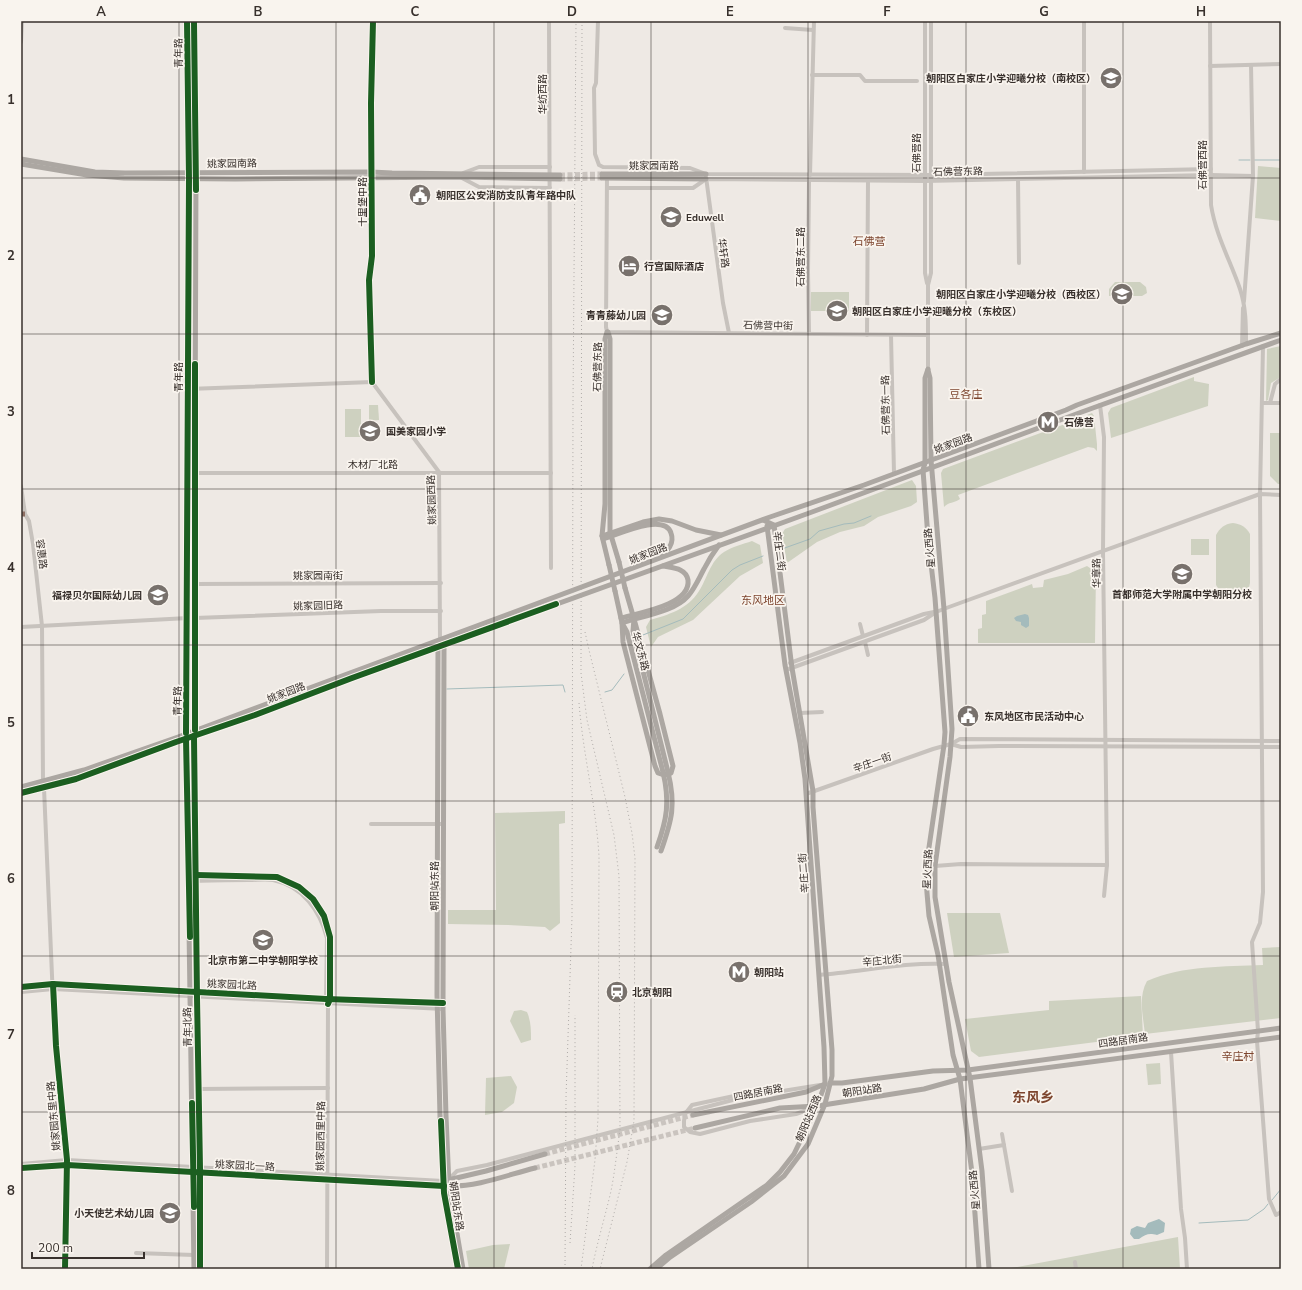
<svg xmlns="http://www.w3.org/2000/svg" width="1302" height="1290" font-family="'Nunito Sans','Noto Sans SC',sans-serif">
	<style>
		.green { fill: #ced1c0 }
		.water { fill: #a4bbbc }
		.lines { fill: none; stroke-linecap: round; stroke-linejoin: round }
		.stream { stroke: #a4bbbc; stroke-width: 1 }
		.major-tunnel { stroke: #cac4bf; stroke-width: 5; stroke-dasharray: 5 2.5; stroke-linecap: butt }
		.minor { stroke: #c7c2bd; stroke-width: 4 }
		.major { stroke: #aca7a2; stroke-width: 5 }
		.rail { stroke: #afaba8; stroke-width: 1; stroke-dasharray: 1 3; stroke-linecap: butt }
		.major-bridge { stroke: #aca7a2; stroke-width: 5 }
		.quiet { stroke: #8d6e63; stroke-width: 5; stroke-dasharray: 10 5; stroke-linecap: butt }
		.cycleway-casing { stroke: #f9f4ee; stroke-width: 8 }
		.cycleway { stroke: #1b5e20; stroke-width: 6 }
		.grid { fill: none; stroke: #38302c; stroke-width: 1; stroke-opacity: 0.55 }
		.labels { text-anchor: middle; stroke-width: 3.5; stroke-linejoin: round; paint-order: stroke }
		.street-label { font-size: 10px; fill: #38302c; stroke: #f9f4ee }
		.poi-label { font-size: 10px; font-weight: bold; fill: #38302c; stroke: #f9f4ee; text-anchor: start }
		.neighbourhood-label { font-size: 11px; fill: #7d452e; stroke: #f9f4ee }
		.district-label { font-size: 14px; font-weight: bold; fill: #7d452e; stroke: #f9f4ee }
		.neatline { fill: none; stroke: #38302c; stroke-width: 1.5 }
		.grid-label { font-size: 13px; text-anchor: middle; font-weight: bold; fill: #38302c }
	</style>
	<rect width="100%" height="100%" fill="#eee9e4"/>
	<g class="green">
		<path d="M1258,166L1281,168V221L1255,218Z"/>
		<path d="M1115,282H1140L1146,287L1147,293L1142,296H1109V289Z"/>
		<rect x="811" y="292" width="38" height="19"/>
		<path d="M1281,346V377L1271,383L1268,400L1266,401L1267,349Z"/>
		<path d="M1194,377V381L1209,384L1208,406L1111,438L1108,413L1111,408Z"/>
		<path d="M369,405H378L379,420L369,421Z"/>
		<rect x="345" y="409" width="16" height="28"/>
		<path d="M1092,413L1094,416L1097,444V451L1094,448L1088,447L958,495L960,499C955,503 948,502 944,507L941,473L943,469L1065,424L1069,425L1086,419L1087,415Z"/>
		<path d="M1270,433H1281V484H1278L1270,476Z"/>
		<path d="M912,480L916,486L917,502L911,506L878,517L864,526L840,532L817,542L787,563L782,534L785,529Z"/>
		<path d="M1233,523C1241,524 1246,527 1250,534V583C1248,594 1244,596 1233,599L1222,594L1216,585V535C1220,528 1224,524 1233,523Z"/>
		<rect x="1191" y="539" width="18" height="16"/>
		<path d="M752,541L760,545L763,563L740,576L693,620L658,637L651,647L646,627L650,620C668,615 688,609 699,591C707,579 710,561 724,552C732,547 743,544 752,541Z"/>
		<path d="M1087,566L1096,572L1095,643H978V629L982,628V615L986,614V601L1032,584L1033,588L1043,587L1044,580L1068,574Z"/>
		<path d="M565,811V823L559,824L560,923L550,931L545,927L508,925L448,924V910H496L495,813Z"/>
		<path d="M947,913H1000L1009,953L954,957Z"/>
		<path d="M1281,947V1018L1145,1034C1143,1016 1138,997 1147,981C1184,965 1224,967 1263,965L1262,948Z"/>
		<path d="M1141,996L1143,1036L979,1057L971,1051L965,1019L1049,1010V1001Z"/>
		<path d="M521,1010L527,1012C531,1021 531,1030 531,1040L521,1043L510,1021L514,1011Z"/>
		<path d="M1160,1063L1161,1084L1148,1085L1146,1064Z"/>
		<path d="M511,1076L517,1087L514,1103L502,1112L485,1115L486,1078Z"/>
		<path d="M1178,1237L1180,1269H1006Z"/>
		<path d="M510,1244L504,1269H469L466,1251L493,1245Z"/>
	</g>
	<g class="water">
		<path d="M1025,614L1028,615L1029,618V626L1026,628L1021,625V622L1016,621L1014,618L1017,616Z"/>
		<path d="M1159,1219L1165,1223L1164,1232L1157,1235C1149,1233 1146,1234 1139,1239H1134L1130,1234L1131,1229L1137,1226L1145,1228L1148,1223Z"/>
	</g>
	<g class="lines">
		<g class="stream">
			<path d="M1239,160H1250"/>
			<path d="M1254,160H1281"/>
			<path d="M779,550L810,539L819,531L844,524L854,523L871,516"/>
			<path d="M643,635L683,619L732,570L740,565L763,556"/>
			<path d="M447,689L563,685L565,692"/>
			<path d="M605,692L612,690L624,674"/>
			<path d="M1272,1200L1281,1189"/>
			<path d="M1199,1223L1248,1220L1264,1209L1268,1204"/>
		</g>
		<g class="major-tunnel">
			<path d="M560,175L602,174"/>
			<path d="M560,179L602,178"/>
			<path d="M545,1154L693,1115"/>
			<path d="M535,1168L695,1128"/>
		</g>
		<g class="minor">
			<path d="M549,21L551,568"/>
			<path d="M598,21L596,83L594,88L595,154L599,165L603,167L690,168L706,174L931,175L1211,169"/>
			<path d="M925,21V273L927,283"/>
			<path d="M1084,21V172"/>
			<path d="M1210,21L1211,205C1216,236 1230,260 1240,289C1246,307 1246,325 1246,344"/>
			<path d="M785,28L813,30"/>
			<path d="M21,42L22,21"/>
			<path d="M1210,66L1281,64"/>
			<path d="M812,75H860L865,81H917"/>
			<path d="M463,173L479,167H550"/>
			<path d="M810,175L814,21"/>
			<path d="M607,176L606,327L607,332L928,335"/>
			<path d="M706,177L723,303L729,333"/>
			<path d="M462,178L479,187L550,188"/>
			<path d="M1018,179L1019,263"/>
			<path d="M809,180L808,272L809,334"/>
			<path d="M607,188H693L706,179L925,181L1211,175L1253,176"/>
			<path d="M1244,301L1253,176L1251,65"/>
			<path d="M867,335L868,181"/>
			<path d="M891,335L894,474"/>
			<path d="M1242,346L1243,308"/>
			<path d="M1263,346L1260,494L1263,892L1260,923L1252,942L1258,1031L1257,1041L1269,1199L1276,1215L1281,1212"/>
			<path d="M928,369V285L931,273V21"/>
			<path d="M372,382L369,280L372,256L371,103L373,21"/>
			<path d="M372,382L439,472L440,639"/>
			<path d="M188,389L372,382"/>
			<path d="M1262,403H1281"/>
			<path d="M1270,403L1275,384L1281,379"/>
			<path d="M1100,405L1104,437L1103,551L1107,865L1104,896"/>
			<path d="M196,473H551"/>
			<path d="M21,486L25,514L29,521L33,544L42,626L43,781"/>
			<path d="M195,584L441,583"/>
			<path d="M195,618L381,611H441"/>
			<path d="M860,624L863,636"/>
			<path d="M21,627L188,618"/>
			<path d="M865,642L868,655"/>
			<path d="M790,663L924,614L934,612"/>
			<path d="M786,670L924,620L936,612L949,607L1260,494L1281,495"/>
			<path d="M800,713L822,712"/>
			<path d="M951,744L961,747L999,746L1281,747"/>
			<path d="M44,788L53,999L67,1160L65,1269"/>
			<path d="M806,794L933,749L951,744L960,739L1281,741"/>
			<path d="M371,824H443"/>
			<path d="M935,866L961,864L1107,865"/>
			<path d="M196,875C214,875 231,876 249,876C258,876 267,876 276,877C305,883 326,910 330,938C333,958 330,979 330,999L328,1004L327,1269"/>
			<path d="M196,881C214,880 231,880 249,880C257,880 266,879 273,880C303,886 320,911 327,938L326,999L328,1002"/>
			<path d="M819,975C861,972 904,962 946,964"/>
			<path d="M21,987L53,984L326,999L438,1003"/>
			<path d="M21,992L53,989L443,1009"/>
			<path d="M1171,1052L1181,1209L1185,1238L1187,1269"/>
			<path d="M199,1089L328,1088"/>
			<path d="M766,1089L692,1105L685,1114L684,1121V1127L690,1132L700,1134L750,1121L796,1114L815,1107"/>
			<path d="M1002,1134L1012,1191"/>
			<path d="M979,1149L1004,1145"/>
			<path d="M21,1164L67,1160L443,1181L448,1180L457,1171L487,1165L744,1097L820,1085"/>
			<path d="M21,1168L67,1165L449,1186"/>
			<path d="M136,1253L194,1255"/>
			<path d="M1075,1262L1076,1269"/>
		</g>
		<g class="major">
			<path d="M187,21L189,179L186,724L194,1269"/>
			<path d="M194,21L196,173L194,736L197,997L200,1168V1269"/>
			<path d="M21,159L95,172L125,173L371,172L392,173L560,175"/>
			<path d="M21,164L87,175L124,178L235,179L462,177L560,179"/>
			<path d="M602,174H706"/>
			<path d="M602,178L706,179"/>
			<path d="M607,332L605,339V504L602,536L609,565"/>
			<path d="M608,332L610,339V532L619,562"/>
			<path d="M928,369L925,378V463L923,470L928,538L935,598L945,732L944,745L928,854L926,878L927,893L929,916L938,955L953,1055L960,1079L972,1173L979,1269"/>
			<path d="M928,370L930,378L931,460L944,609L952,729L950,757L935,866V897L949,982L970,1078L982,1171L989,1269"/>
			<path d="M602,536L643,522L659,519L672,521L696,530L721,535"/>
			<path d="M603,539C617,535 664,512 671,533C675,544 667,551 660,557"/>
			<path d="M625,588L634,619L633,631L668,772"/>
			<path d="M615,591L622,623L627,632L663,772"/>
			<path d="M621,618C639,613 691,605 688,580C686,568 673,568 663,566"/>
			<path d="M634,619L660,714L673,766L671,773L664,775L658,773L655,766L623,642L622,623C642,616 674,612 688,596C695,588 699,578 704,569C708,561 713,553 719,545"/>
			<path d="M444,645L443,1009L446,1116L449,1186L463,1269"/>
			<path d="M438,647L437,995L440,1116L444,1193L458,1269"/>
			<path d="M21,787L84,770L178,737L770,517L864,485L1066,410L1077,405L1246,344L1281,333"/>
			<path d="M21,793L76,779L176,742L255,715L352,678L812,512L1079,413L1281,340"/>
			<path d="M830,1083H842L933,1071L968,1070L1281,1028"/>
			<path d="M693,1115L806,1092L825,1084"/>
			<path d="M695,1128L780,1108L817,1106L924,1089L960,1079L1281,1037"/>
			<path d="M448,1180L486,1171L545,1154"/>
			<path d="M449,1186C477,1187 507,1175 535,1168"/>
			<path d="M650,1269L666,1255L767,1185L780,1172L794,1154L817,1106L825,1084L824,1047L805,779L800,743L785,665L767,526"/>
			<path d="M656,1269L669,1258L751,1202L784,1176L808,1144L825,1104L832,1076V1050L813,807V791L792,668L774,525L763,520"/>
		</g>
		<g class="rail">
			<path d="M582,21L581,673L587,720L614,835L619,876L620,1130C617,1150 615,1171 611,1191C605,1217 597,1243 592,1269"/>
			<path d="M585,632L589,650L625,797L632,833L635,858L634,1121L627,1162L600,1269"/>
			<path d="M579,703C583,754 596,805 599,856L598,1119L595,1160L581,1269"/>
			<path d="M570,1243L575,1166V1015"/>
			<path d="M565,1269L566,1097L572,917L573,404L576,21"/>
		</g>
		<g class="major-bridge">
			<path d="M619,562L625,588"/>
			<path d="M609,565L615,591"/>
			<path d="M657,847C667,819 670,802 663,772"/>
			<path d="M661,851C672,820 676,805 668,772"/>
		</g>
		<path class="quiet" d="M21,514H25"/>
		<g class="cycleway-casing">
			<g id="cycleway">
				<path d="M194,21L196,190"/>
				<path d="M372,382L369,280L372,256L371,103L373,21"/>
				<path d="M195,730V364"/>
				<path d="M186,733L189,179L187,21"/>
				<path d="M194,736L197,997L200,1168V1269"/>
				<path d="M186,739L190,937"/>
				<path d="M21,793L76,779L176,742L255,715L352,678L556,604"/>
				<path d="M196,875L277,877L299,887L313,899L324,916L330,937V999L328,1004"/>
				<path d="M53,984L56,1046L67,1160L65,1269"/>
				<path d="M21,987L53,984L326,999L443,1003"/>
				<path d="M192,1103L194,1207"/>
				<path d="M441,1121L444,1193L458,1269"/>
				<path d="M21,1168L67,1165L444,1186"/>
			</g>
		</g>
		<use href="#cycleway" class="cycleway"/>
	</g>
	<path class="grid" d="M179,21V1269M336,21V1269M494,21V1269M651,21V1269M808,21V1269M966,21V1269M1123,21V1269M21,178H1281M21,334H1281M21,489H1281M21,645H1281M21,801H1281M21,956H1281M21,1112H1281"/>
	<defs>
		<g id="school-disc" transform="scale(1.15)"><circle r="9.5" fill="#78716c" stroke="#f9f4ee"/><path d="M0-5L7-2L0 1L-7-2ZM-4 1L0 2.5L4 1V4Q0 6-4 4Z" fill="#fff"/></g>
		<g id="civic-disc" transform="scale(1.15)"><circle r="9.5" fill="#78716c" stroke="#f9f4ee"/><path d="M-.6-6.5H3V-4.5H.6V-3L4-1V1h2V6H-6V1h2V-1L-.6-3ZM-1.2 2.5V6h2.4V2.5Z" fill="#fff"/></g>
		<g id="hotel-disc" transform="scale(1.15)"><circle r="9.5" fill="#78716c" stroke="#f9f4ee"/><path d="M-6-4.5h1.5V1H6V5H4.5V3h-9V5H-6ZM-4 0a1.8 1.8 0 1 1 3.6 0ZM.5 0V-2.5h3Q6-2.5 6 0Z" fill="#fff"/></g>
		<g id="metro-disc" transform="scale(1.15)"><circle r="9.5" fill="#78716c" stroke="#f9f4ee"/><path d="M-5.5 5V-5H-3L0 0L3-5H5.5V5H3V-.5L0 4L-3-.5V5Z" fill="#fff"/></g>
		<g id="station-disc" transform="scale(1.15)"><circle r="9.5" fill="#78716c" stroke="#f9f4ee"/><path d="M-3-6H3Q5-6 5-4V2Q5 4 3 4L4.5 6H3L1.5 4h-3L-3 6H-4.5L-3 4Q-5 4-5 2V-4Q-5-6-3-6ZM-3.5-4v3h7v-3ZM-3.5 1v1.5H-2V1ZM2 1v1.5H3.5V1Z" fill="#fff"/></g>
	</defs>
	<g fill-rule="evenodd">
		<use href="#school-disc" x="1111" y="78"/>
		<use href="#civic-disc" x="420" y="195"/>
		<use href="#school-disc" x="671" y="217"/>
		<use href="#hotel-disc" x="629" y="266"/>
		<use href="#school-disc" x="1122" y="294"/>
		<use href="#school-disc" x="837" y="311"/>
		<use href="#school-disc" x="662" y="315"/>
		<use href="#metro-disc" x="1048" y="422"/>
		<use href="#school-disc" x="370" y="431"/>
		<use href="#school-disc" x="1182" y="574"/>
		<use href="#school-disc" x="158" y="595"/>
		<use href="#civic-disc" x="968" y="716"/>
		<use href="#school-disc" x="263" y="940"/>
		<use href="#metro-disc" x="739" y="972"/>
		<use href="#station-disc" x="617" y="992"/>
		<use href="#school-disc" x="170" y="1213"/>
	</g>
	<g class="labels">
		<g class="street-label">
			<text transform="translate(178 53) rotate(-91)" y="4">青年路</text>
			<text transform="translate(542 94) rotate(-90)" y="4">华纺西路</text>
			<text transform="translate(916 153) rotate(-90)" y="4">石佛营路</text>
			<text transform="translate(232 163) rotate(-1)" y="4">姚家园南路</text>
			<text x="654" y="169">姚家园南路</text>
			<text transform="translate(1202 165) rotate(-90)" y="4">石佛营西路</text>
			<text transform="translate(958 171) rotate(-1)" y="4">石佛营东路</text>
			<text transform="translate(362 202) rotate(-90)" y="4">十里堡中路</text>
			<text transform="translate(724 253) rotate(82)" y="4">华轩路</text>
			<text transform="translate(800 257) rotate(-90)" y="4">石佛营东二路</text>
			<text transform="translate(768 325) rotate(1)" y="4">石佛营中街</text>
			<text transform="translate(597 367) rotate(-89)" y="4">石佛营东路</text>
			<text transform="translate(178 377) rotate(-90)" y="4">青年路</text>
			<text transform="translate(885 405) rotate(-91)" y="4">石佛营东一路</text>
			<text transform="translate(953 443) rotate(-20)" y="4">姚家园路</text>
			<text x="373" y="468">木材厂北路</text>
			<text transform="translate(431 500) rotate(-92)" y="4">姚家园西路</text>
			<text transform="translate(929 548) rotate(-95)" y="4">星火西路</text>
			<text transform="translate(780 551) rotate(83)" y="4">辛庄二街</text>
			<text transform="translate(648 553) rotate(-21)" y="4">姚家园路</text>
			<text transform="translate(42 554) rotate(83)" y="4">容惠路</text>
			<text transform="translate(1096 573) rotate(-91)" y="4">华章路</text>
			<text x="318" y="579">姚家园南街</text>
			<text transform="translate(318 605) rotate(-2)" y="4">姚家园旧路</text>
			<text transform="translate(641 651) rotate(75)" y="4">华文东路</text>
			<text transform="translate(286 692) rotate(-21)" y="4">姚家园路</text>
			<text transform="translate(177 701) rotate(-89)" y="4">青年路</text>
			<text transform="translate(872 762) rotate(-19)" y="4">辛庄一街</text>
			<text transform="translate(927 869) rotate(-87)" y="4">星火西路</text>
			<text transform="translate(803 873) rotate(-94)" y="4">辛庄二街</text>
			<text transform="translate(434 886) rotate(-90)" y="4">朝阳站东路</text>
			<text transform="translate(882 960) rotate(-6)" y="4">辛庄北街</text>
			<text transform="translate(232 984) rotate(3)" y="4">姚家园北路</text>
			<text transform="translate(187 1027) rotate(-91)" y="4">青年北路</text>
			<text transform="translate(1123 1040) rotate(-8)" y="4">四路居南路</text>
			<text transform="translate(862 1090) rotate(-9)" y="4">朝阳站路</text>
			<text transform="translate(758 1092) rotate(-11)" y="4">四路居南路</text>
			<text transform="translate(53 1116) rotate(-95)" y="4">姚家园东里中路</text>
			<text transform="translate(808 1118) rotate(-67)" y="4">朝阳站西路</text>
			<text transform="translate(320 1136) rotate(-89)" y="4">姚家园西里中路</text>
			<text transform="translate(245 1165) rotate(3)" y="4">姚家园北一路</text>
			<text transform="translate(974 1190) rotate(-95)" y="4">星火西路</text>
			<text transform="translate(457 1206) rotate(82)" y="4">朝阳站东路</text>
		</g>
		<g class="poi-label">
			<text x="1096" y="82" text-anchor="end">朝阳区白家庄小学迎曦分校（南校区）</text>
			<text x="436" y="199">朝阳区公安消防支队青年路中队</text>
			<text x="686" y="221">Eduwell</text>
			<text x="644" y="270">行宫国际酒店</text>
			<text x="1106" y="298" text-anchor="end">朝阳区白家庄小学迎曦分校（西校区）</text>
			<text x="852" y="315">朝阳区白家庄小学迎曦分校（东校区）</text>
			<text x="646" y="319" text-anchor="end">青青藤幼儿园</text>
			<text x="1064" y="426">石佛营</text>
			<text x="386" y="435">国美家园小学</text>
			<text x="1182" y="598" text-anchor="middle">首都师范大学附属中学朝阳分校</text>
			<text x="142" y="599" text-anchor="end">福禄贝尔国际幼儿园</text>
			<text x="984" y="720">东风地区市民活动中心</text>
			<text x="263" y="964" text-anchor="middle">北京市第二中学朝阳学校</text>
			<text x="754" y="976">朝阳站</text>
			<text x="632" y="996">北京朝阳</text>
			<text x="154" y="1217" text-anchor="end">小天使艺术幼儿园</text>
		</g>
		<g class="neighbourhood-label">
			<text x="869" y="245">石佛营</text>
			<text x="966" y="398">豆各庄</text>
			<text x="763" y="604">东风地区</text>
			<text x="1238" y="1060">辛庄村</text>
		</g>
		<g class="district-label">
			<text x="1033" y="1102">东风乡</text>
		</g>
	</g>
	<rect width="1302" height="1290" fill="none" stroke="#f9f4ee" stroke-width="44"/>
	<path d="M32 1252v6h112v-6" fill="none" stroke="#38302c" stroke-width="2"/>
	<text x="38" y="1252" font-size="12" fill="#38302c" stroke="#f9f4ee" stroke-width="3" paint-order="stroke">200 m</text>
	<rect x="22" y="22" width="1258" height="1246" class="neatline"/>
	<g class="grid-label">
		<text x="101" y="16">A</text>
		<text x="258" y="16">B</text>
		<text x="415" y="16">C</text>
		<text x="572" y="16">D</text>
		<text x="730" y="16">E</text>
		<text x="887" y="16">F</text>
		<text x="1044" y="16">G</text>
		<text x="1201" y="16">H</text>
		<text x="11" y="104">1</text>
		<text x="11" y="260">2</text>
		<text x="11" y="416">3</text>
		<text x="11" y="572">4</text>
		<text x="11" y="727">5</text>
		<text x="11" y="883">6</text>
		<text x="11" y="1039">7</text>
		<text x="11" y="1195">8</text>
	</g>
</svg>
